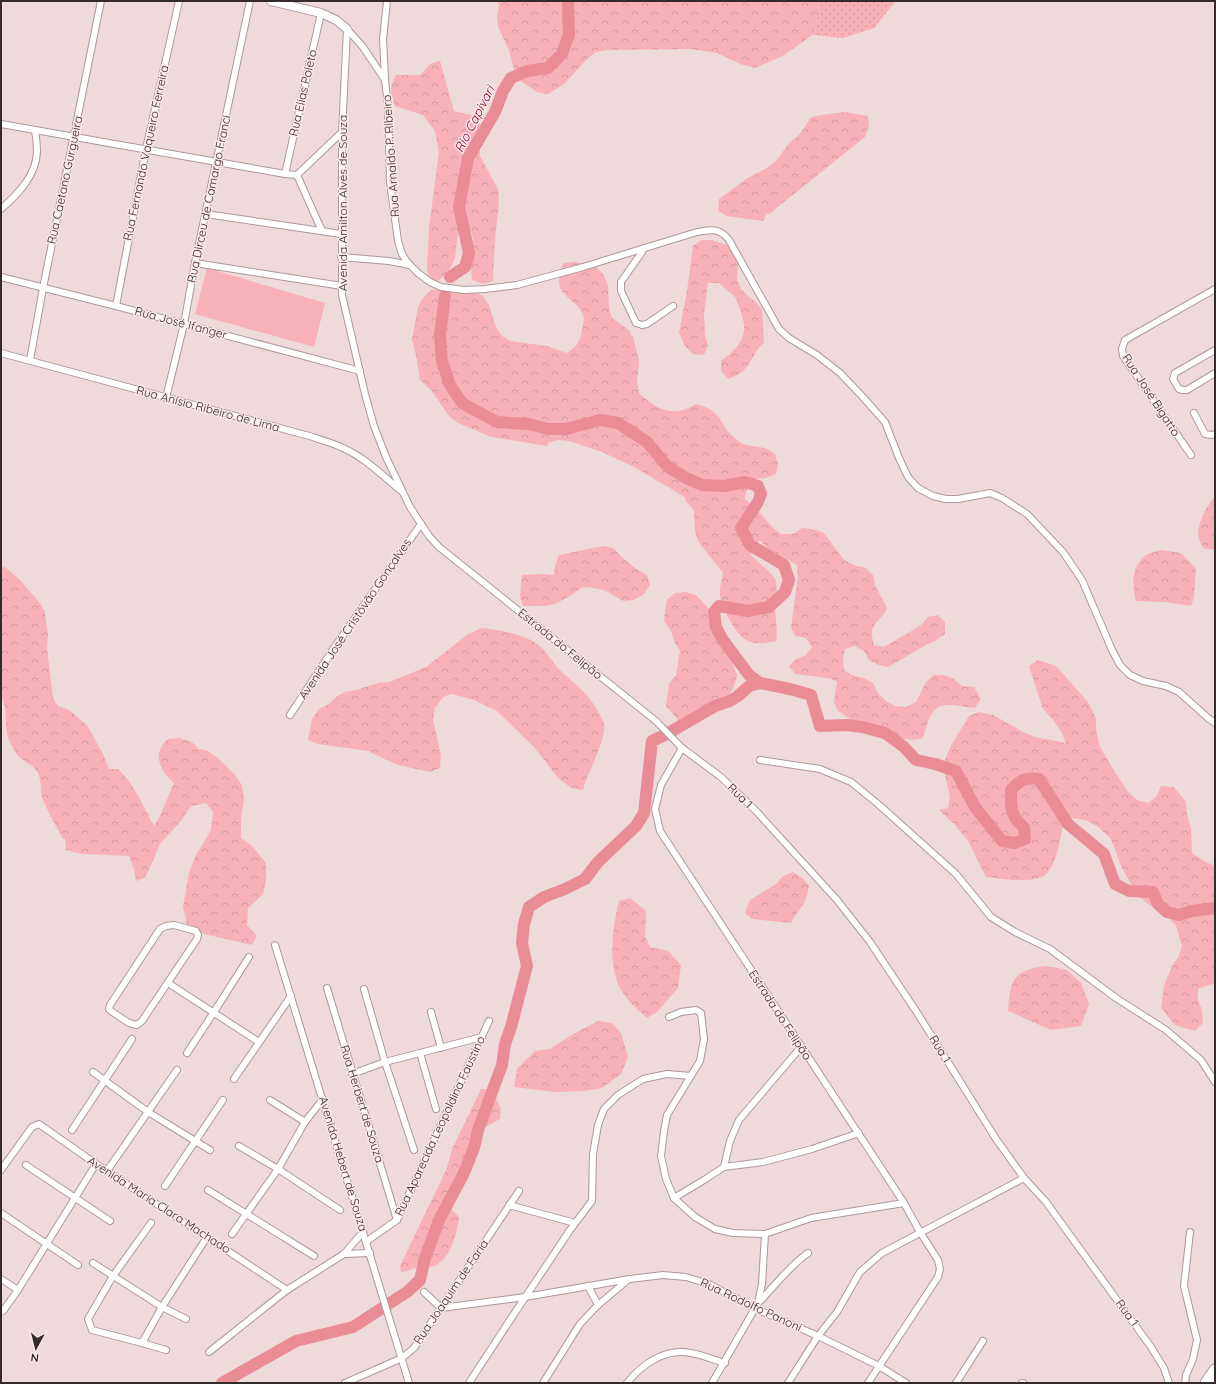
<svg xmlns="http://www.w3.org/2000/svg" width="1216" height="1384" font-family="Quicksand,sans-serif">
	<style>
		.grass { fill: url(#grass-dots) }
		.forest { fill: url(#forest-crowns) }
		.green { fill: #f8b1b8 }
		.lines { fill: none; stroke-linecap: round; stroke-linejoin: round }
		.river { stroke: #ea8c96; stroke-width: 12 }
		.minor-casing { stroke: #ac999a; stroke-width: 8 }
		.tertiary-casing { stroke: #ac999a; stroke-width: 10 }
		.motorway-casing { stroke: #ac999a; stroke-width: 13 }
		.minor { stroke: #fff; stroke-width: 6 }
		.tertiary { stroke: #fff; stroke-width: 8 }
		.motorway { stroke: #fff; stroke-width: 11 }
		.labels { text-anchor: middle; stroke-width: 3; stroke-linejoin: round; paint-order: stroke }
		.street-label { font-size: 12px; fill: #332b2c; stroke: #fbe7e8 }
		.water-label { font-size: 13px; font-style: italic; fill: #790128; stroke: #fbe7e8 }
	</style>
	<defs>
		<pattern id="grass-dots" width="8" height="8" patternUnits="userSpaceOnUse"><rect width="8" height="8" fill="#f8b1b8"/><path d="M2 2h.1M6 6h.1" fill="none" stroke="#d5989e" stroke-width="1.8" stroke-linecap="round"/></pattern>
		<pattern id="forest-crowns" width="20" height="18" patternUnits="userSpaceOnUse"><rect width="20" height="18" fill="#f8b1b8"/><path d="M2 6a3 3 0 1 1 6 0M12 15a3 3 0 1 1 6 0" fill="none" stroke="#d5989e"/></pattern>
	</defs>
	<rect width="100%" height="100%" fill="#eedadb"/>
	<path class="grass" d="M819,1H896L874,28L843,38L812,35L817,27Z"/>
	<g class="forest">
		<path d="M497,1H819L820,3L817,27L811,36L783,56L755,68L740,64L717,53L690,49L608,50L596,52L587,59L564,84L548,94L537,92L522,82L515,73L509,50L498,27L497,17L499,5Z"/>
		<path d="M440,61L454,111L476,116L480,125V156L498,189L499,203L495,239L493,281L483,284L472,280L470,258L473,237L468,225L458,234L455,258L448,273L434,284L427,272L429,227L439,152L435,131L423,115L395,106C391,93 389,88 396,75H420L430,64Z"/>
		<path d="M845,112L868,116L869,126L865,137L769,214L767,213L763,221L727,216L718,211L719,199L746,179L767,168L776,161L789,143L798,136L805,127L810,118L821,115Z"/>
		<path d="M701,240H712L733,247L738,258L737,279L741,289L748,296L756,302L762,310L764,343C747,358 754,370 728,379L721,371V361C741,346 750,334 740,310C738,305 737,298 733,295C728,291 724,288 719,283H708L704,314L705,336L708,345L704,355L693,354L685,346L679,333L687,291L693,246Z"/>
		<path d="M574,262L595,266L603,274L608,285L609,308L612,318L630,331L634,341L639,361L637,382L639,393C657,410 673,418 696,404C725,411 718,426 737,440C747,448 756,445 767,449C770,450 772,453 775,454L778,464L776,474L766,478L754,479L748,488L744,498L759,512L773,528L781,534H793L802,528L813,529L824,533L844,560L854,565L866,568L873,575L875,585L887,608C880,625 867,621 874,645L884,647L920,626L928,617L938,615L945,622V634L935,641L926,645L888,667L878,665L869,660L864,651L855,646L845,649L843,659L844,670L852,675L864,678L873,683L878,693L886,701L895,706L906,707L916,702L926,682L933,675H944L954,679L962,686L974,687L981,699L975,708C938,703 934,699 923,738L914,740L876,735L866,730L838,711L834,702L837,681L827,678L795,674L789,666L796,659L806,655L812,647L806,638L795,636L791,627L798,577L797,565L769,549L760,541L751,544V555C756,561 775,575 776,581C778,589 775,599 775,606C775,618 778,629 776,641C767,643 755,645 746,640C736,635 721,606 720,595C719,588 722,580 723,573L698,541L695,531L694,510L686,502L685,497L632,466L602,452L569,441L558,440L548,443L547,446L492,437L458,423L449,416L431,390L420,380L417,360L412,339L418,307L423,298L431,290L442,289L473,291L483,296L489,305L496,327L502,336L510,341L547,346L567,353C576,347 580,342 582,331C582,327 584,322 584,319C582,303 562,299 559,284C558,277 561,270 563,263Z"/>
		<path d="M1215,497V550L1203,548C1202,545 1200,542 1199,539C1195,528 1207,504 1215,497Z"/>
		<path d="M603,546L613,548C624,559 633,568 647,575L650,585L644,594L634,600L623,601L606,591L595,588L583,587L568,597L555,604L546,606H523L520,596L522,575L543,574L554,575L555,565L559,555Z"/>
		<path d="M1161,550L1181,553L1196,569L1194,597L1191,606L1165,602L1136,601C1132,585 1131,566 1146,555C1150,553 1156,551 1161,550Z"/>
		<path d="M1,566L6,568L19,579L40,603L45,612L48,635L47,648L53,698L58,706L69,710L87,725L103,754L109,769H118C135,785 143,806 154,826L159,818L174,783C164,775 153,758 162,746C163,743 166,741 168,739L179,738L192,742L199,749L206,750L218,758L235,775L242,785L244,800L241,818V838L251,845L266,863V880L263,894L248,908L247,925L257,936L252,945L204,934L187,924L183,907L189,873L195,857L211,830L213,812L206,803L191,806L181,821L160,844L145,878L136,881L134,869L129,856L82,854L66,850L65,839H63C56,826 48,813 43,800C39,790 43,779 36,770C32,764 24,762 19,757C15,752 10,743 8,738C4,723 8,709 1,696Z"/>
		<path d="M686,592L696,595L710,610L719,630L722,640L728,650L737,676L734,687L728,696L721,705L699,708L689,714L683,726L666,706L669,684L676,675L680,651L674,641L671,631L664,621L665,611L667,600L675,593Z"/>
		<path d="M481,628C499,630 519,633 534,642C545,648 551,661 559,669C575,685 589,693 600,715C601,717 603,720 604,723C607,738 587,774 583,790L571,788L558,778L535,748L497,711L474,700L452,694L443,697L435,708L433,720L441,755L440,768L430,772L398,765L368,751L318,744L308,740L312,719L319,709L329,704L336,697L345,692L356,690L378,683L389,682L426,667L467,635Z"/>
		<path d="M1038,660L1056,666L1088,702L1096,718V730L1100,747L1113,769L1129,793L1137,800L1148,803L1157,796L1161,786L1174,787L1186,802L1187,814L1191,829L1192,853L1204,861L1215,866V983L1198,989V1000L1202,1010L1203,1023L1195,1031L1175,1025L1161,1008L1164,986L1172,966L1179,956L1182,946L1176,926L1164,912L1151,906L1136,894L1121,866L1111,839L1097,826L1085,820L1072,818L1063,823C1061,837 1056,871 1042,877C1024,883 1004,879 986,877L968,841L954,824L939,810L948,808L950,797L943,767L946,757L953,742L969,716L979,712L993,715L1025,733L1035,737L1066,743L1062,733L1053,720L1043,709L1029,666Z"/>
		<path d="M793,872L802,878L809,885C807,904 799,908 791,923L752,919L745,913L750,900L776,884L783,876Z"/>
		<path d="M630,898L646,911L645,936L650,947L668,951L681,965L678,988L657,1012L647,1018C640,1012 631,1004 625,996C606,969 612,931 619,901Z"/>
		<path d="M1046,966L1067,970L1081,983L1089,1004L1081,1026L1051,1030L1008,1011C1010,980 1013,970 1046,966Z"/>
		<path d="M598,1021L612,1023L621,1033L628,1057L621,1074L602,1088L584,1091L555,1092L514,1087L517,1069L535,1051L550,1049L570,1036Z"/>
		<path d="M481,1089H493L496,1099L501,1108L500,1119L482,1129L473,1147L470,1158L457,1175L454,1186L451,1209L459,1217C457,1233 451,1259 434,1266C428,1268 423,1267 416,1268C411,1269 406,1272 401,1272L400,1266L446,1170L453,1147Z"/>
	</g>
	<path class="green" d="M207,268L325,303L314,347L195,314Z"/>
	<g class="lines">
		<g class="river">
			<path d="M450,277L465,267L469,253L459,207L468,158L495,112L503,91L511,78L527,71L548,68L562,54L569,34L568,1"/>
			<path d="M445,296L440,335L442,362L450,385L462,403L497,422L528,424L549,429H566L600,420L618,423L647,442L667,466L684,477L702,485L724,486L745,482L758,486L761,494L758,502L741,528L750,545L784,565L789,580L785,592L769,607L748,611L719,606L714,612L716,627L723,640L749,675L760,683L790,689L811,695L820,726L847,725L862,727L885,733L904,747L916,760L935,764L956,771L975,807L1002,841L1015,843L1025,839L1024,828L1015,818L1011,807V790C1020,780 1025,777 1039,779L1068,824L1104,854L1115,884L1129,891L1153,892L1158,904L1167,912L1179,915L1192,911L1215,908"/>
			<path d="M222,1383L296,1341L353,1327L407,1292L420,1280L425,1258L440,1218L463,1175L474,1148L478,1130L502,1065L505,1044L511,1027L527,966L522,943L524,924L529,907L544,897L565,889L585,879L598,862L636,826L644,813L652,741L665,735L715,706L730,701L738,696L749,686L760,683"/>
		</g>
		<g class="minor-casing">
			<g id="minor">
				<path d="M347,29L342,132V295L365,394L374,426L386,457L410,507L429,536L439,547L656,721L682,748L721,777L756,811L837,900L870,942L916,1011L996,1139L1024,1178L1046,1202L1151,1347L1164,1368L1169,1383"/>
				<path d="M347,29L363,47L385,80L388,105L390,182L398,241L402,254L407,262L418,273L430,282L441,287L464,290L485,289L517,285L583,267L697,232C711,230 719,227 729,240L779,329L789,338L817,355L840,373L861,395L885,422L899,458L908,477L918,488L933,496L946,499H958L990,493L1002,498L1027,514L1063,552L1082,580L1112,650L1120,665L1130,675L1143,681L1166,686L1179,692L1208,718L1215,723"/>
				<path d="M385,79L383,39L387,1"/>
				<path d="M1,124L285,174L297,175"/>
				<path d="M285,174L321,13"/>
				<path d="M297,175L342,132"/>
				<path d="M297,175L322,231"/>
				<path d="M1,209C18,194 36,176 37,152C37,145 36,137 35,130"/>
				<path d="M206,214L341,234"/>
				<path d="M644,248L642,252L621,282V291L636,323L642,325L647,324L673,306"/>
				<path d="M341,257L389,261L410,265"/>
				<path d="M195,263L342,286"/>
				<path d="M1,277L116,306L360,371"/>
				<path d="M116,306L146,149L179,1"/>
				<path d="M1215,350L1175,373L1173,379L1179,389L1183,390H1187L1215,373"/>
				<path d="M1,353L313,437C323,441 333,443 343,448C364,457 382,475 400,490"/>
				<path d="M30,360L43,288L101,1"/>
				<path d="M166,398L184,324L195,263L250,1"/>
				<path d="M1194,413L1205,434L1212,435L1215,434"/>
				<path d="M1191,455L1123,356L1122,349L1125,340L1215,289"/>
				<path d="M290,715L336,645L421,524"/>
				<path d="M682,748L661,785L655,809L660,831L904,1203L920,1232L938,1260L940,1269L938,1277L868,1383"/>
				<path d="M760,760L820,769L851,782L878,804L956,874L991,917L1015,932L1050,949L1116,998L1166,1030L1201,1060L1215,1082"/>
				<path d="M174,925L196,931L198,935L197,939L142,1021L137,1025L129,1023L111,1011L109,1009L110,1005L160,929L166,926Z"/>
				<path d="M275,945L409,1383"/>
				<path d="M168,983L259,1042"/>
				<path d="M327,988L397,1220"/>
				<path d="M364,989L385,1062L414,1150"/>
				<path d="M431,1012L441,1048"/>
				<path d="M669,1017L681,1012L696,1010L701,1013L704,1039L700,1061L667,1115L664,1131L661,1156L666,1179L674,1198L695,1217L715,1229L733,1233L765,1234L811,1218L904,1203"/>
				<path d="M187,1053L214,1012L249,957"/>
				<path d="M420,1053L436,1109"/>
				<path d="M93,1072L148,1112L210,1150"/>
				<path d="M352,1074L385,1062L482,1037"/>
				<path d="M234,1079L291,996"/>
				<path d="M270,1100L305,1122"/>
				<path d="M72,1130L132,1039"/>
				<path d="M239,1146L278,1169L340,1210"/>
				<path d="M26,1165L110,1221"/>
				<path d="M724,1167L730,1141L739,1120L801,1047"/>
				<path d="M1,1170L32,1127L39,1124L96,1164L287,1290"/>
				<path d="M107,1171L177,1070"/>
				<path d="M165,1186L223,1100"/>
				<path d="M208,1190L314,1256"/>
				<path d="M674,1198L704,1180L724,1167L763,1162L812,1149L859,1133"/>
				<path d="M509,1205L575,1223"/>
				<path d="M1,1213L78,1265"/>
				<path d="M151,1223L113,1276L88,1319L92,1330L142,1343L166,1350"/>
				<path d="M232,1234L278,1169L305,1122L323,1099"/>
				<path d="M367,1241L397,1220L489,1021"/>
				<path d="M344,1254L370,1253"/>
				<path d="M93,1263L162,1307L186,1319"/>
				<path d="M1,1279L18,1290"/>
				<path d="M588,1286L598,1305"/>
				<path d="M424,1292L441,1308L525,1297L630,1279L663,1275L686,1277L709,1284L754,1308L818,1336L879,1366L906,1383"/>
				<path d="M758,1303C775,1286 788,1267 808,1253"/>
				<path d="M1,1312L3,1311L18,1290L96,1164"/>
				<path d="M142,1343L162,1307L207,1237"/>
				<path d="M209,1352L287,1290L344,1254L363,1232"/>
				<path d="M345,1383L402,1358L414,1348L519,1191"/>
				<path d="M469,1383L512,1317L570,1230L592,1201L593,1154L598,1125L604,1109L618,1095L643,1079L667,1074L691,1076"/>
				<path d="M543,1383L580,1324L598,1305L629,1279"/>
				<path d="M627,1383C642,1364 665,1348 691,1353C703,1355 714,1360 725,1363"/>
				<path d="M712,1383L758,1303L762,1284L765,1234"/>
				<path d="M788,1383L818,1336L837,1312L860,1272L882,1253L1024,1178"/>
				<path d="M956,1383L983,1341"/>
				<path d="M1022,1383H1023"/>
				<path d="M1185,1383L1186,1375L1193,1359L1197,1340L1184,1286L1190,1232"/>
			</g>
		</g>
		<g class="tertiary-casing">
			<path id="tertiary" d="M271,1L321,13L336,20L347,29"/>
		</g>
		<g class="motorway-casing">
			<path id="motorway" d="M1206,1383L1215,1370"/>
		</g>
		<use href="#minor" class="minor"/>
		<use href="#tertiary" class="tertiary"/>
		<use href="#motorway" class="motorway"/>
	</g>
	<g class="labels">
		<g class="street-label">
			<text transform="translate(303 93) rotate(-77)" y="4">Rua Elias Poleto</text>
			<text transform="translate(146 153) rotate(-78)" y="4">Rua Fernando Vaqueiro Ferreira</text>
			<text transform="translate(391 156) rotate(-94)" y="4">Rua Arnaldo P. Ribeiro</text>
			<text transform="translate(65 180) rotate(-78)" y="4">Rua Caetano Gurgueira</text>
			<text transform="translate(209 199) rotate(-78)" y="4">Rua Dirceu de Camargo Franci</text>
			<text transform="translate(343 203) rotate(-90)" y="4">Avenida Amilton Alves de Souza</text>
			<text transform="translate(181 323) rotate(15)" y="4">Rua José Ifanger</text>
			<text transform="translate(1151 395) rotate(57)" y="4">Rua José Bigatto</text>
			<text transform="translate(208 409) rotate(15)" y="4">Rua Anísio Ribeiro de Lima</text>
			<text transform="translate(355 619) rotate(-56)" y="4">Avenida José Cristóvão Gonçalves</text>
			<text transform="translate(560 644) rotate(39)" y="4">Estrada do Felipão</text>
			<text transform="translate(740 796) rotate(44)" y="4">Rua 1</text>
			<text transform="translate(780 1015) rotate(57)" y="4">Estrada do Felipão</text>
			<text transform="translate(940 1049) rotate(58)" y="4">Rua 1</text>
			<text transform="translate(362 1104) rotate(73)" y="4">Rua Herbert de Souza</text>
			<text transform="translate(440 1126) rotate(-65)" y="4">Rua Aparecida Leopoldina Faustino</text>
			<text transform="translate(343 1164) rotate(73)" y="4">Avenida Hebert de Souza</text>
			<text transform="translate(159 1205) rotate(33)" y="4">Avenida Maria Clara Machado</text>
			<text transform="translate(451 1292) rotate(-56)" y="4">Rua Joaquim de Faria</text>
			<text transform="translate(751 1305) rotate(25)" y="4">Rua Rodolfo Panoni</text>
			<text transform="translate(1127 1313) rotate(54)" y="4">Rua 1</text>
		</g>
		<g class="water-label">
			<text transform="translate(474 119) rotate(-63)" y="5">Rio Capivari</text>
		</g>
	</g>
	<rect width="1216" height="1384" fill="none" stroke="#332b2c" stroke-width="4"/>
	<g transform="translate(36 1348) rotate(187)" stroke="#fbe7e8" stroke-width="3" paint-order="stroke">
	<path d="M0-3L7 15L0 10L-7 15Z" fill="#332b2c"/>
	<text y="-6" font-size="11" font-weight="bold" text-anchor="middle" fill="#332b2c">N</text>
	</g>
</svg>
